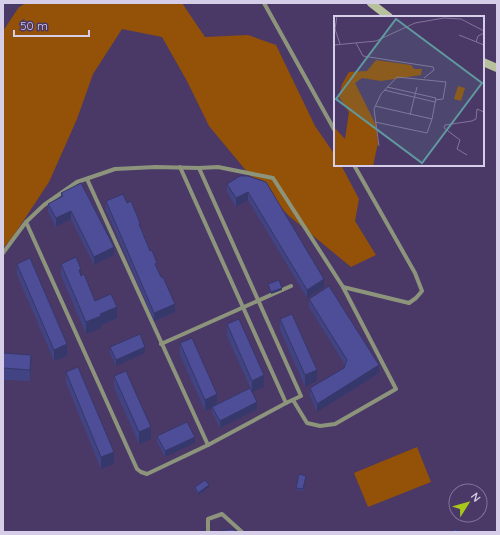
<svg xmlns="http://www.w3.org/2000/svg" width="500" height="535" font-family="Quicksand,sans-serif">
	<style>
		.green { fill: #935207 }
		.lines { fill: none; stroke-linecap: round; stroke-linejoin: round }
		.minor { stroke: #8d947c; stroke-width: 4 }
		.secondary { stroke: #b7c19b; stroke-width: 8 }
		.wall { fill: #424382 }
		.shaded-wall { fill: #36376a }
		.building { fill: #4d4e97; stroke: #36376a }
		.inset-road { fill: none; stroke: #82749a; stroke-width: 1 }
		.view { fill: #5f999f; fill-opacity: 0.15; stroke: #5f999f; stroke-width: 2 }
		.inset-edge { fill: none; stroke: #d6cde8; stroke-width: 2 }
	</style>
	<rect width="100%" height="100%" fill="#4a3866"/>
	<g class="green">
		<path d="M26,3H182L205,37L248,35L276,45L315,126L335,155V165H341L359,199L355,221L376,255L351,267L289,216L248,173L209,126L187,81L162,37L122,29L93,74L77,119L49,182L12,238L3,248V31L19,7Z"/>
		<path d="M417,447L431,482L368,507L354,473Z"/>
	</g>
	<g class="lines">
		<g class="minor">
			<path d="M264,3L335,131"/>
			<path d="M180,167L286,403"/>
			<path d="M199,168L301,396L286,403L208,445"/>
			<path d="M26,222L137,469L141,472L147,474L208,445L87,179"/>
			<path d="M3,253L26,222L44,205L77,182L115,169L156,167L199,168L218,167L273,178L343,287L396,389L335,424L320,426L307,423L293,400"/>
			<path d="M343,287L409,303L416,298L422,291L415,273L354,165"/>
			<path d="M161,344L291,286"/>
			<path d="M208,532V519L222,514L242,532"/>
		</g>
		<g class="secondary">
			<path d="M371,3L389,17"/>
			<path d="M483,62L497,68"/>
		</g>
	</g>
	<g class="wall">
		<path d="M240,176L324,287L307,298L248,200L236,207L227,192V184Z"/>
		<path d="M61,193L114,255L94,265L71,219L56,227L48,212V204L61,197Z"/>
		<path d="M106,201L127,203L140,228L175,312L154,321L106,210Z"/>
		<path d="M17,264L67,356L54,361L17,275Z"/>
		<path d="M61,264L81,276L95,301L117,318L101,325V328L86,334L61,276Z"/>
		<path d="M309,299L379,373L317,412L310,396V388L344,368L345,365L309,307Z"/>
		<path d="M280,319L317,381L305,387L280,330Z"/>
		<path d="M227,324L264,387L252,392L227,336Z"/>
		<path d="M180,343L217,405L257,409L220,428L212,413V408L205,411L180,355Z"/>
		<path d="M110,347L145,353L116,366L110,353Z"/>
		<path d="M3,353L31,366L30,381L3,380Z"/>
		<path d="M66,372L114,464L101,469L66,383Z"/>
		<path d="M114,376L151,439L139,444L114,388Z"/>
		<path d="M157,436L195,443L165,457L157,442Z"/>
		<path d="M306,478L303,491L296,490V488Z"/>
		<path d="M195,487H209L198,495L195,490Z"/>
	</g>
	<g class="shaded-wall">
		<path d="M248,192V200L236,207V198Z"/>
		<path d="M71,211V219L56,227V218Z"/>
		<path d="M114,247V255L94,265V257Z"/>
		<path d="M81,269V281L79,270Z"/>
		<path d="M324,279V287L307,298V290Z"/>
		<path d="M282,288V290L271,294V292Z"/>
		<path d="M175,304V312L154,321V313Z"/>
		<path d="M117,307V318L101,325V328L86,334V322L100,314Z"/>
		<path d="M67,344V356L54,361V350Z"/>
		<path d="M145,347V353L116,366V360Z"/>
		<path d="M31,355V366L30,381V370Z"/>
		<path d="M379,365V373L317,412V404Z"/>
		<path d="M317,370V381L305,387V375Z"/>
		<path d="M264,375V387L252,392V381Z"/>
		<path d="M217,394V406L205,411V400Z"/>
		<path d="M257,402V409L220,428V421Z"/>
		<path d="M151,427V439L139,444V432Z"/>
		<path d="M195,437V443L165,457V451Z"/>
		<path d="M114,452V464L101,469V457Z"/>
		<path d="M209,485V487L198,495V493Z"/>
	</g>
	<g class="building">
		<path d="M240,176H248L266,182L324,279L307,290L248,192L236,198L227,184Z"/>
		<path d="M81,183L114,247L94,257L71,211L56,218L48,204L63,196L61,193Z"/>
		<path d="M123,194L127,203L131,201L140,223L139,224L150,251L152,250L157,263L155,264L161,277H163L175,304L154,313L106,201Z"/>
		<path d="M76,257L81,269L79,270L81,276L84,274L95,301L111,294L117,307L100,314L101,316L86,322L61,264Z"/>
		<path d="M30,258L67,344L54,350L17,264Z"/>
		<path d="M279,280L282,288L271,292L268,284Z"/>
		<path d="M329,286L379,365L317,404L310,388L344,368L347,360L309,299Z"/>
		<path d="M292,314L317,370L305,375L280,319Z"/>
		<path d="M239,319L264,375L252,381L227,324Z"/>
		<path d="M140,334L145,347L116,360L110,347Z"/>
		<path d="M192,338L217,394L205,400L180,343Z"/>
		<path d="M3,353L31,355L30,370L3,368Z"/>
		<path d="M78,367L114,452L101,457L66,372Z"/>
		<path d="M126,371L151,427L139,432L114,376Z"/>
		<path d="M250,388L257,402L220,421L212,407Z"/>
		<path d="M187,422L195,437L165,451L157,436Z"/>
		<path d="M299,474L306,476L303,489L296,488Z"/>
		<path d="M205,480L209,485L198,493L195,487Z"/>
		<path d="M234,529V532H218V531Z"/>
		<path d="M456,529L458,532H450Z"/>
	</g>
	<g transform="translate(334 16)">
		<rect width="150" height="150" fill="#4a3866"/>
		<path d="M42,44L77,49L80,53H88L87,59L47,65L28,62L21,67L42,109L44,127L39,150H0V111L11,123L15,96L5,81L8,68L15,56L33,55ZM124,70L131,72L127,85L120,83Z" fill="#935207"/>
		<path class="inset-road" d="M3,0L1,13L6,28M125,19L150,29M142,26L144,20L150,17M22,27L29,40L99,51L100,54L90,62M0,29L42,25L81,7L110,2L127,3L150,15M53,71L102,82L98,103M50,74L101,86M41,90L98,103L93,117L41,106M76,99L83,71M45,130L40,93L47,78L63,61L112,66L109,83L101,84M133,139L123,133L126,124L110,112L111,109L138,105L142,103L143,93L150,96"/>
		<path class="view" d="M62,3L148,67L88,147L2,83Z"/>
		<rect width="150" height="150" class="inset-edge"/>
	</g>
	<rect width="500" height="535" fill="none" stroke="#d6cde8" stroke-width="8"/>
	<g transform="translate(468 503) rotate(53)"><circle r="19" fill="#4a3866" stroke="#82749a"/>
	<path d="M0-3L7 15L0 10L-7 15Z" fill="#a9c71b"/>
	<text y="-6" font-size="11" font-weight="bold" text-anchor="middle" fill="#d6cde8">N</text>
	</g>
	<path d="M14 30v6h75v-6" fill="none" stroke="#d6cde8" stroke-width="2"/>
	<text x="20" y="30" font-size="12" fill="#d6cde8" stroke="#4a3866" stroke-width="3" paint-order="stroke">50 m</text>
</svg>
